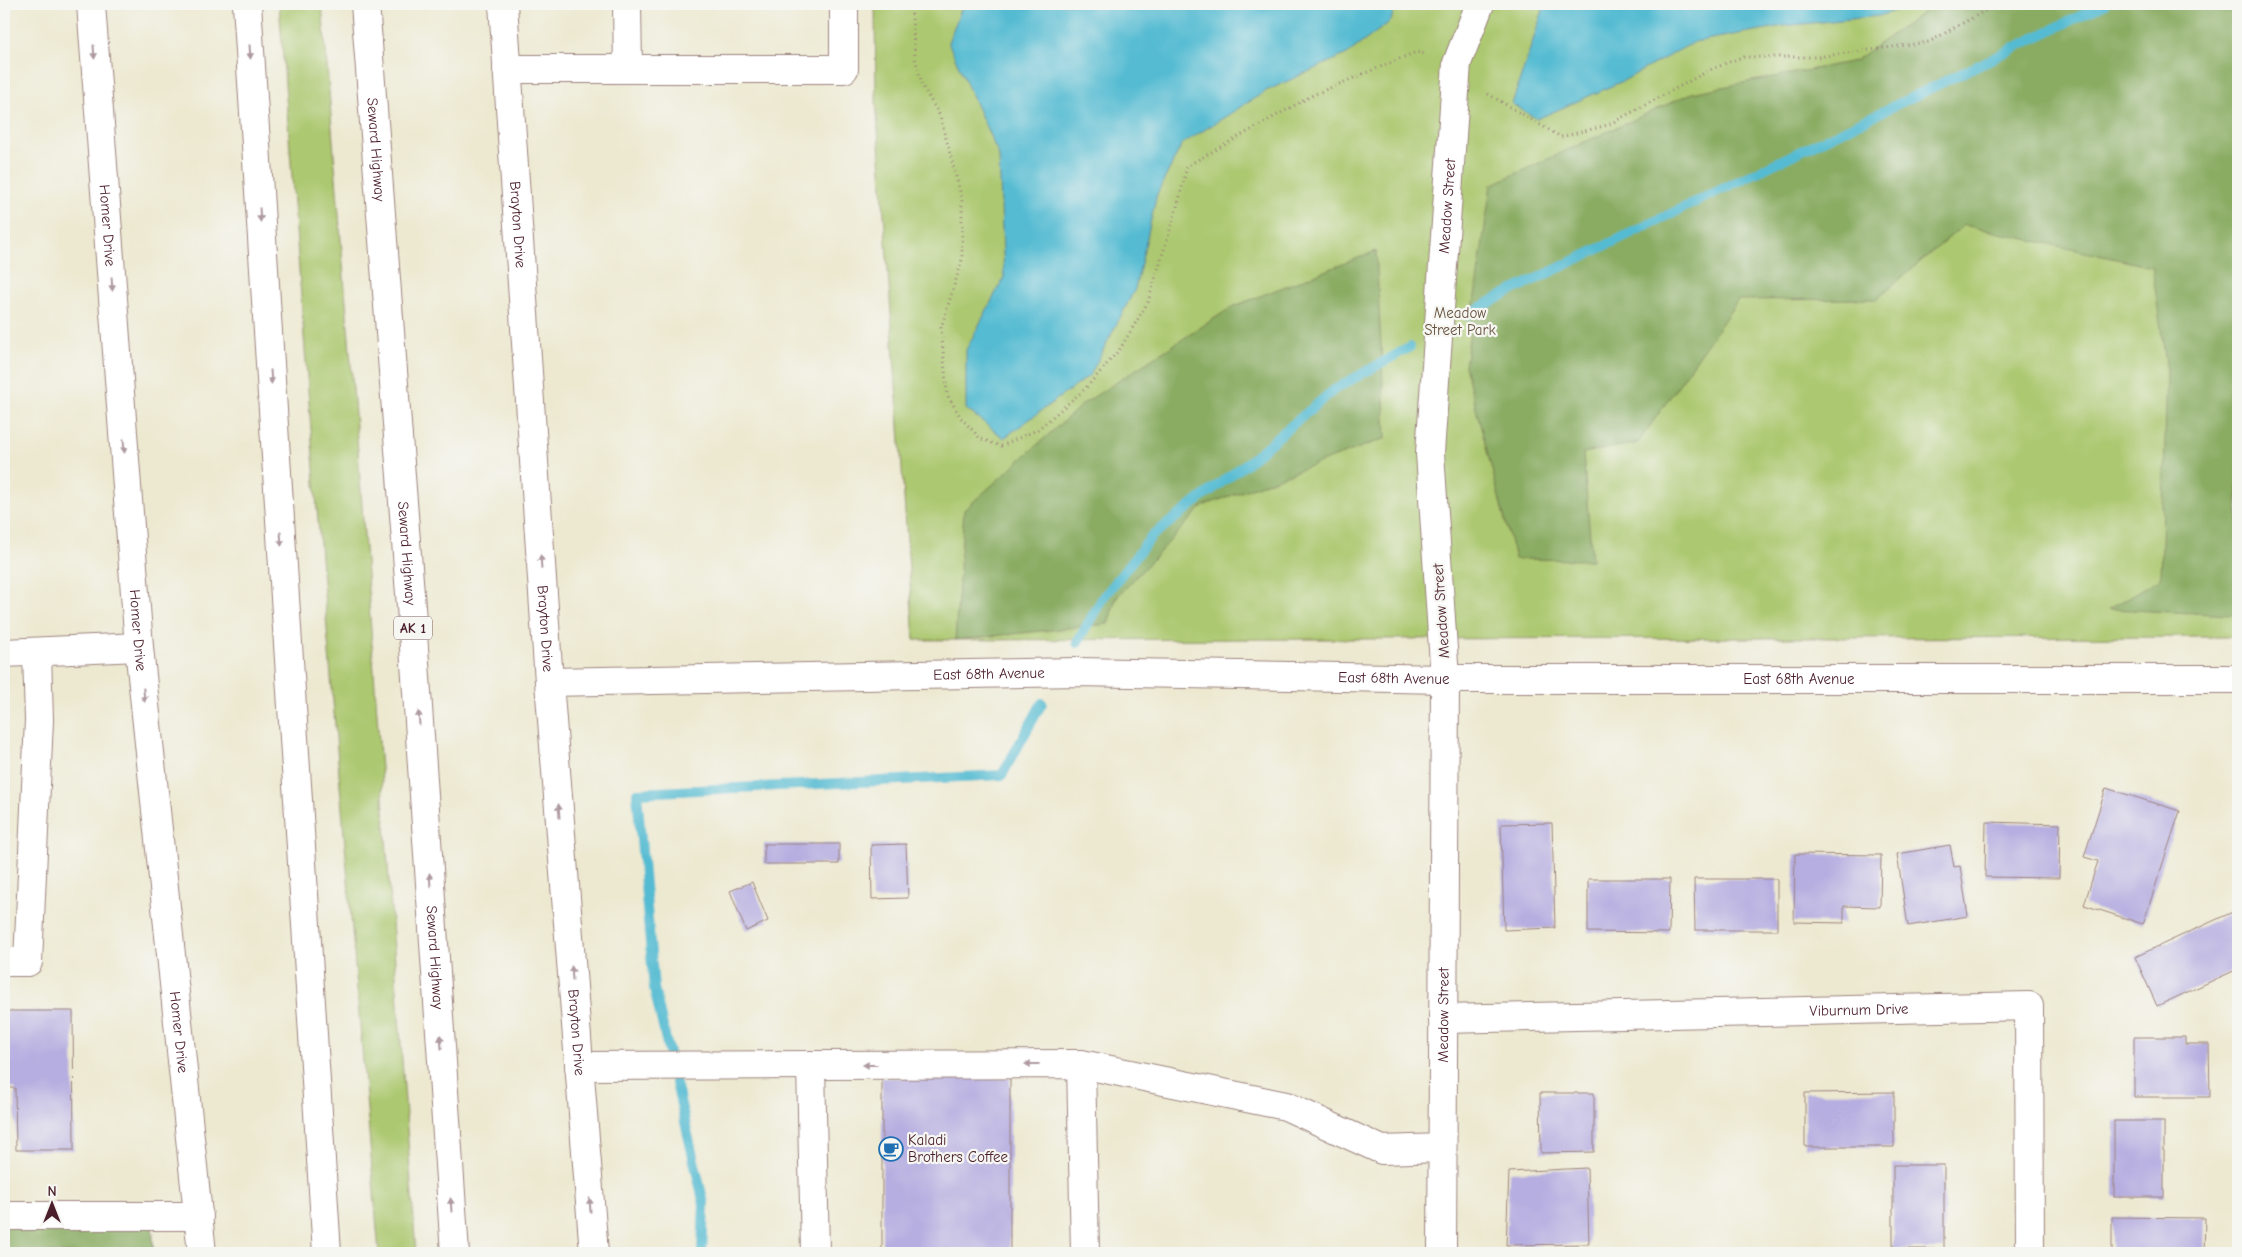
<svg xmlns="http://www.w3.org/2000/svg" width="2242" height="1257" font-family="'Comic Neue',sans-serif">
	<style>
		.green { fill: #acc86f; stroke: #7b744d }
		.forest { fill: #89ac62; stroke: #6a6646 }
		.water { fill: #54bbd2; stroke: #4f6d7e }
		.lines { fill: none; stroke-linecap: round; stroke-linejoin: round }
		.stream { stroke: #54bbd2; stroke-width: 10 }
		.building { fill: #b6ade0 }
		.minor-casing { stroke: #9c847e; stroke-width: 30 }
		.highway-casing { stroke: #9c847e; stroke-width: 30 }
		.path { stroke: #9c847e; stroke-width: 3; stroke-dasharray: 1 4; stroke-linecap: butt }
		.minor { stroke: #fff; stroke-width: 28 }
		.highway { stroke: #fff; stroke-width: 28 }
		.oneway { fill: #ae9aa0 }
		.labels { text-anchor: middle; stroke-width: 4.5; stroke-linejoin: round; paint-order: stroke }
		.shield { fill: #f6f6f2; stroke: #7e6067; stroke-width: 1 }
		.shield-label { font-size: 14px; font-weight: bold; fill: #4a1f2b }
		.street-label { font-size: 15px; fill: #4a1f2b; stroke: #f6f6f2 }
		.park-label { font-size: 15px; fill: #67523f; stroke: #f6f6f2 }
		.poi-label { font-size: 15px; fill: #4a1f2b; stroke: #f6f6f2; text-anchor: start }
	</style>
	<rect width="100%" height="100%" fill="#f6f6f2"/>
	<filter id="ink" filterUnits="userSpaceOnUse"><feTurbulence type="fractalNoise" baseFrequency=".02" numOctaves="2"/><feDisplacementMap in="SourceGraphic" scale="10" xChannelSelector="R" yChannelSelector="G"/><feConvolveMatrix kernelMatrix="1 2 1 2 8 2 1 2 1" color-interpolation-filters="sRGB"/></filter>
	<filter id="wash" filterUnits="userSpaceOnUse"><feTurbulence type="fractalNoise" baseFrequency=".0096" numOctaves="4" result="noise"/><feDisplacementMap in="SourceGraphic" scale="20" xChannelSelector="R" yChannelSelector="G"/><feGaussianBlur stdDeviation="1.12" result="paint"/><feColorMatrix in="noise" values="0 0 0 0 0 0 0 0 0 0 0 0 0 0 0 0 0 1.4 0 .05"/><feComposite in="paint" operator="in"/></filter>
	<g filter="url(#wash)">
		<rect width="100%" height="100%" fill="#ede9d1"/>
		<g class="green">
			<path d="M279,4H322L358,451L416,1253H379L317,509Z"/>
			<path d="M875,4H2238V637L914,640L876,101Z"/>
		</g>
		<g class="forest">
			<path d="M1935,4H2238V613L2235,615L2109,609L2161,578L2167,371L2152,267L1964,225L1876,299L1738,300L1638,443L1583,453L1592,560L1515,559L1465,366L1491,185L1692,93L1855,61Z"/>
			<path d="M1376,251L1386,438L1203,506L1116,598L1108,624L955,640L964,510L1083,404L1232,307Z"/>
			<path d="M4,1221L152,1223L154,1253H4Z"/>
		</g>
		<g class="water">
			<path d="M967,4H1395L1391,21L1347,54L1266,91L1182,144L1157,194L1135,289L1090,375L1004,438L966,409V350L1004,277L999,156L948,42L963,5Z"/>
			<path d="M1545,4H1915L1879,16L1783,26L1694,42L1623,81L1537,119L1512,104Z"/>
		</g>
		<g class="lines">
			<g class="stream">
				<path d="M1467,315L1505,294L2105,4"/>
				<path d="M1077,643L1102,599L1152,536L1248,462L1335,389L1410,347"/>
				<path d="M702,1253L704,1204L654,988L637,793L1002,775L1042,703"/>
			</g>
		</g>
		<g id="blocks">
			<g class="building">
				<path d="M2106,788L2180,811L2143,924L2084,905L2098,861L2084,857Z"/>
				<path d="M1986,822L2060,824L2059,878L1985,877Z"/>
				<path d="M1552,823L1555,928L1504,930L1501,824Z"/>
				<rect x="764" y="844" width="75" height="20"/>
				<path d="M906,844L908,898L872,899L871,845Z"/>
				<path d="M1950,845L1954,867L1960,866L1968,916L1908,926L1897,854Z"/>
				<path d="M1795,854L1881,855L1880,907L1844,906V923L1794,922Z"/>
				<path d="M1588,879H1670L1669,933L1588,932Z"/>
				<path d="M1694,879H1777V930H1695Z"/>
				<path d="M752,882L768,921L746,931L730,891Z"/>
				<path d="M2237,910L2238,969L2157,1006L2135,957Z"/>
				<path d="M4,1011H73L74,1150H16L15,1088H4Z"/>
				<path d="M2134,1037H2185V1044H2209L2210,1097H2134Z"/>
				<rect x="882" y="1078" width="128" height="175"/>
				<path d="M1894,1092V1147H1805V1093Z"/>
				<path d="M1540,1093H1594V1152L1541,1153Z"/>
				<rect x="2114" y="1121" width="50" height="76"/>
				<rect x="1893" y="1165" width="51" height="84"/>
				<path d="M1587,1168L1589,1244L1506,1245L1509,1172Z"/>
				<path d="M2112,1217L2205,1218L2204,1253H2112Z"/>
			</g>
		</g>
	</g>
	<g filter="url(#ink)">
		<use href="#blocks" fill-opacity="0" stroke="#9c847e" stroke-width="1"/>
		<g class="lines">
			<g class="minor-casing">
				<g id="minor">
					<path id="s1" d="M91,4L139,647L202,1253"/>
					<path id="s2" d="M503,4L549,682L594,1253"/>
					<path d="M627,4L628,69"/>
					<path d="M507,69H844V4"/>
					<path d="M4,653L139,647"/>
					<path id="s3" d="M549,682L1077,672L1445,679H2238"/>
					<path d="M4,962H28L39,720L37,653"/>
					<path id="s4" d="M1443,1019L2029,1006L2030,1253"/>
					<path d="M1081,1064L1085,1253"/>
					<path d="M811,1065L815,1253"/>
					<path d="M579,1066L1081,1064L1286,1106L1382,1150L1442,1148"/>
					<path d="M4,1216H199"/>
					<path id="s5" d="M1442,1253L1445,679L1430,453L1457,63L1480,4"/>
				</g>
			</g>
			<g class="highway-casing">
				<g id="highway">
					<path d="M247,4L327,1253"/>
					<path id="s6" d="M365,4L413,633L455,1253"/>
				</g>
			</g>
			<g class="path">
				<path d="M911,4L915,58L923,87L940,116L962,199V260L941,328L947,394L961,418L981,439L1001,446L1037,430L1085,389L1120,349L1148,302L1178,204L1187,166L1313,95L1416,52L1427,54"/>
				<path d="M1488,94L1561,137L1608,125L1712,69L1742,57H1817L1929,42L1997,4"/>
			</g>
			<use href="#minor" class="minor"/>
			<use href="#highway" class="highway"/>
		</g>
		<defs><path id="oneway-solid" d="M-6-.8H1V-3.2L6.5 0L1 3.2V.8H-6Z" transform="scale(1.25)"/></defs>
		<g class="oneway">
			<use href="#oneway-solid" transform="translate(94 52) rotate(86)"/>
			<use href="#oneway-solid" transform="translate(250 52) rotate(86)"/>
			<use href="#oneway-solid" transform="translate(260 215) rotate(86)"/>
			<use href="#oneway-solid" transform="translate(112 284) rotate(86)"/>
			<use href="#oneway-solid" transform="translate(271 377) rotate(86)"/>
			<use href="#oneway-solid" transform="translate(124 446) rotate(86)"/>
			<use href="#oneway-solid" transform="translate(281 539) rotate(86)"/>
			<use href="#oneway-solid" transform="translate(541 562) rotate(-94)"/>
			<use href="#oneway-solid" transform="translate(144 695) rotate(84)"/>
			<use href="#oneway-solid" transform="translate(419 718) rotate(-94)"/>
			<use href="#oneway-solid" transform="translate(559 811) rotate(-94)"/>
			<use href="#oneway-solid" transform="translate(430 880) rotate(-94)"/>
			<use href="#oneway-solid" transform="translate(572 973) rotate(-94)"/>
			<use href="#oneway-solid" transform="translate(441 1042) rotate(-94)"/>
			<use href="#oneway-solid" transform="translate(1032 1064) rotate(180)"/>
			<use href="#oneway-solid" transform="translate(870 1065) rotate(180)"/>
			<use href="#oneway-solid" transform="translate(451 1205) rotate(-94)"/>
			<use href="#oneway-solid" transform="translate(590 1205) rotate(-94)"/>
		</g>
	</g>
	<defs>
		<g id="cafe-ring" transform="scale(1.25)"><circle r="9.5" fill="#f6f6f2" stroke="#1f6fb2" stroke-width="1.5"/><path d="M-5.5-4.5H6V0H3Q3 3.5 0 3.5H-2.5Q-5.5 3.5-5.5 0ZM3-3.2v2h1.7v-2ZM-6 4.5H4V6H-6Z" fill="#1f6fb2"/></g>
	</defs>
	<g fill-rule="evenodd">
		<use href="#cafe-ring" x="891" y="1149"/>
	</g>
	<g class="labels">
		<rect class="shield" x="394" y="616.5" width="38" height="23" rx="4"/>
		<g class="shield-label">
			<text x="413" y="633">AK 1</text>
		</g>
		<g class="street-label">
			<text dy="5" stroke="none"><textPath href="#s6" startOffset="146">Seward Highway</textPath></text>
			<text dy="5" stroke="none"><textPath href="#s5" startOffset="1048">Meadow Street</textPath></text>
			<text dy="5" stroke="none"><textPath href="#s1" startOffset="222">Homer Drive</textPath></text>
			<text dy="5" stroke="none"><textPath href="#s2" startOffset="221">Brayton Drive</textPath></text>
			<text dy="5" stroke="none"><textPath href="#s6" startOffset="551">Seward Highway</textPath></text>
			<text transform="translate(1441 611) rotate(-94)" y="5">Meadow Street</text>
			<text dy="5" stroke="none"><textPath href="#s1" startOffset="628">Homer Drive</textPath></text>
			<text dy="5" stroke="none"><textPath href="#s2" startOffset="626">Brayton Drive</textPath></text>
			<text dy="5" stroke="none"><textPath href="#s3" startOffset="440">East 68th Avenue</textPath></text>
			<text dy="5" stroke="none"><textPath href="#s3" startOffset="845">East 68th Avenue</textPath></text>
			<text dy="5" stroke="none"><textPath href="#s3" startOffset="1250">East 68th Avenue</textPath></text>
			<text dy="5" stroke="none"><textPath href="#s6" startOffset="956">Seward Highway</textPath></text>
			<text dy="5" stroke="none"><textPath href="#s4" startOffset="416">Viburnum Drive</textPath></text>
			<text dy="5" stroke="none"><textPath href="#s5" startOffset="238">Meadow Street</textPath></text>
			<text dy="5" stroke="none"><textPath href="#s1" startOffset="1032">Homer Drive</textPath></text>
			<text dy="5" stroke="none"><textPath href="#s2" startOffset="1031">Brayton Drive</textPath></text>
		</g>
		<g class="park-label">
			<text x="1460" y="318">Meadow<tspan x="1460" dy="17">Street Park</tspan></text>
		</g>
		<g class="poi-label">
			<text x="908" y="1145">Kaladi<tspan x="908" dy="17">Brothers Coffee</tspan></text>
		</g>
	</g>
	<rect width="2242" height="1257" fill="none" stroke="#f6f6f2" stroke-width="20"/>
	<g transform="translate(52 1204)" stroke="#f6f6f2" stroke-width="4" paint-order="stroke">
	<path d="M0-4L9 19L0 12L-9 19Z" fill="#4a1f2b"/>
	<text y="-8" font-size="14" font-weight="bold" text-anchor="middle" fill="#4a1f2b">N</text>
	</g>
</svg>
